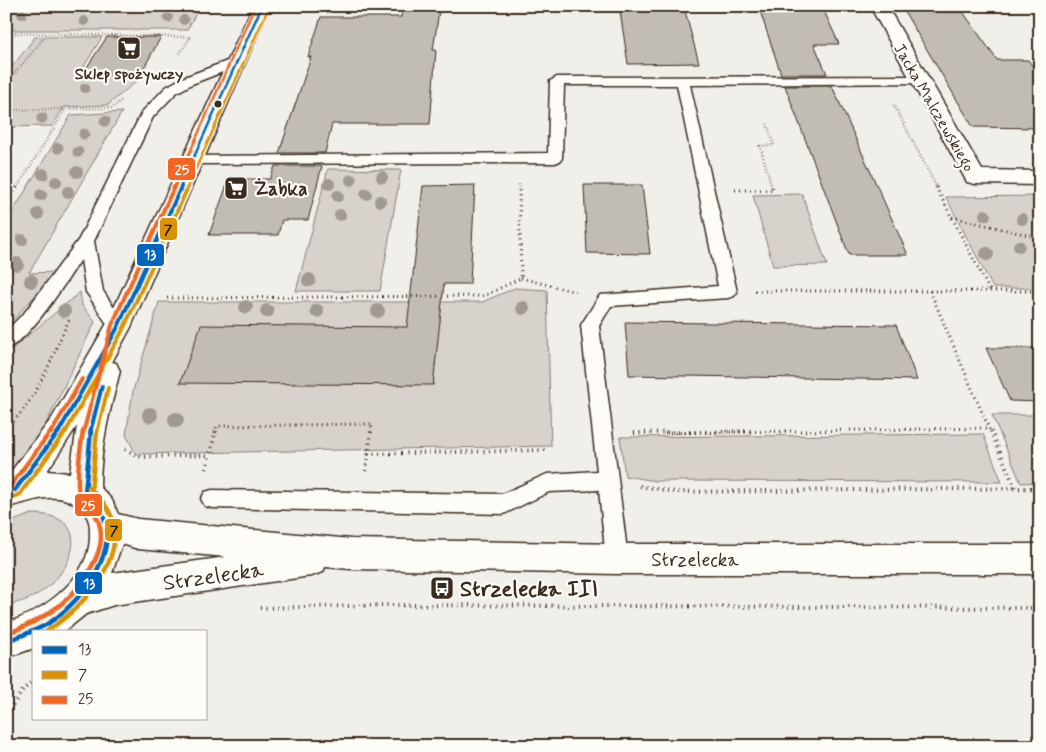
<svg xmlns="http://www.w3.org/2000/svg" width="1046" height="752" font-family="Mynerve,sans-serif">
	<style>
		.green { fill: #d7d2cc; stroke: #897e75 }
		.building { fill: #c1bcb4; stroke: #3b2a1e }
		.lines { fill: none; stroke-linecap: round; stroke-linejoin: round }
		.service-casing { stroke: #3b2a1e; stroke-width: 3 }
		.minor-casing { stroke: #3b2a1e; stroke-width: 3 }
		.tertiary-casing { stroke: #3b2a1e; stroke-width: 3 }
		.path-far2 { stroke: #3b2a1e; stroke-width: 2.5; stroke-dasharray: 0.5 2.5; stroke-linecap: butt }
		.path-far1 { stroke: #3b2a1e; stroke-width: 3; stroke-dasharray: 1 4; stroke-linecap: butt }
		.path { stroke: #3b2a1e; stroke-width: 4; stroke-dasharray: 1 4.5; stroke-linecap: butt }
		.service { fill: #fdfcf7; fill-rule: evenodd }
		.minor { fill: #fdfcf7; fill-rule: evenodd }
		.tertiary { fill: #fdfcf7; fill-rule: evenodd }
		.bus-1-far2-casing { stroke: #fdfcf7; stroke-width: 5 }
		.bus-1-far1-casing { stroke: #fdfcf7; stroke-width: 8 }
		.bus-1-casing { stroke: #fdfcf7; stroke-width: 8 }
		.bus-2-far2-casing { stroke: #fdfcf7; stroke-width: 5 }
		.bus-2-far1-casing { stroke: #fdfcf7; stroke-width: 8 }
		.bus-2-casing { stroke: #fdfcf7; stroke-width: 8 }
		.bus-3-far2-casing { stroke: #fdfcf7; stroke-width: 5 }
		.bus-3-far1-casing { stroke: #fdfcf7; stroke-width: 8 }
		.bus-3-casing { stroke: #fdfcf7; stroke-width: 8 }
		.bus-1-far2 { stroke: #0065bd; stroke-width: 2.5 }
		.bus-1-far1 { stroke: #0065bd; stroke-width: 4 }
		.bus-1 { stroke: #0065bd; stroke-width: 4.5 }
		.bus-2-far2 { stroke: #db9304; stroke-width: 2.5 }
		.bus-2-far1 { stroke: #db9304; stroke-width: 4 }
		.bus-2 { stroke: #db9304; stroke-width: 4.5 }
		.bus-3-far2 { stroke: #f26522; stroke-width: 2.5 }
		.bus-3-far1 { stroke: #f26522; stroke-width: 4 }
		.bus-3 { stroke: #f26522; stroke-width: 4.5 }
		.tree { fill: #a29a92 }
		.bus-dot { fill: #3b2a1e; stroke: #fdfcf7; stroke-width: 2 }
		.labels { text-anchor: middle; stroke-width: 4.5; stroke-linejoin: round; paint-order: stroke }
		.far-poi-label { font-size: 16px; font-weight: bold; fill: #3b2a1e; stroke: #fdfcf7 }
		.far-street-label { font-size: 16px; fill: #3b2a1e; stroke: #fdfcf7 }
		.poi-label { font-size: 19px; font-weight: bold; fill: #3b2a1e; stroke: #fdfcf7; text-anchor: start }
		.street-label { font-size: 19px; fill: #3b2a1e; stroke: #fdfcf7 }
		.near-street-label { font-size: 22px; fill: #3b2a1e; stroke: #fdfcf7 }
		.near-poi-label { font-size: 22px; font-weight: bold; fill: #3b2a1e; stroke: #fdfcf7; text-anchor: start }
		.line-badge { stroke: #fdfcf7; stroke-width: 2 }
		.badge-label { font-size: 14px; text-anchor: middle; font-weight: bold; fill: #fff }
		.pale-badge-label { font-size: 14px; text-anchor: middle; font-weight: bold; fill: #111 }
	</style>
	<rect width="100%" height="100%" fill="#f1efea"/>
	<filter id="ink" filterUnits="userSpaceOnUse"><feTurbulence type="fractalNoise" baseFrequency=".02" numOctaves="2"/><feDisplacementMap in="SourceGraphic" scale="10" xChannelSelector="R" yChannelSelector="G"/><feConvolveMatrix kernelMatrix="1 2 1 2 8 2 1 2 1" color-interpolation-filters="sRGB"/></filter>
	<g filter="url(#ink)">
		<g class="green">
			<path d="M6,6H200L187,30H6Z"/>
			<path d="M35,37H102L78,76L144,75L108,105L64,107L52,126L6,127V75Z"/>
			<path d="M122,112L29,273L56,272L6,328V223L71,115Z"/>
			<path d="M328,169L401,170L380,291H296Z"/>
			<path d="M802,194L827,265L773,266L753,195Z"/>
			<path d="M1040,196V288H993L946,197Z"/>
			<path d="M515,288L547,290L551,446L136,454L126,435L133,391L159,302H482Z"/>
			<path d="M80,292L82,305L95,322L32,453L6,475V354Z"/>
			<path d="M992,415H1040V482L1021,483Z"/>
			<path d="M983,434L1002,482L656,481L625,476L620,437Z"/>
			<path d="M31,514C96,513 75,573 36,595C26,601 17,603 6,605V524Z"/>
		</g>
		<g class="building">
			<path d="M402,11H439L433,50H436L430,124H332L325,153H279L311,57H308L321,17H401Z"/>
			<path d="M620,11H685L699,63L628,64Z"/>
			<path d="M760,11H824L839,44H814L827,74H781Z"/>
			<path d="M904,11L963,12L997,60H1028L1040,76V128L973,127Z"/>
			<path d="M107,37H161L141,73H83Z"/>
			<path d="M785,86H832L908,255H849Z"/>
			<path d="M275,166H322L308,220H282L278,235H209L229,179H270Z"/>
			<path d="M475,185L470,284H444L433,385L180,383L201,325L407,327L423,186Z"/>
			<path d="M584,185H642L650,254L587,253Z"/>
			<path d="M625,322L896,325L917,380L629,375Z"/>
			<path d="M986,348H1040V402L1010,401Z"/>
		</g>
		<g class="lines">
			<g class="service-casing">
				<g id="service">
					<path d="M238,57L244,61L243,64L192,84L176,93L153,117L94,241L103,291L127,327L124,332L118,334L112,332L89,296L86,292L81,260C66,281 30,341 6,349V331L25,312L79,239L142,112L166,87L182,78Z"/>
					<path d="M918,76L923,77L925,80L923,83L690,85L737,292L734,296L728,298L611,306L599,326L628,559L625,566L617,570L609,566L606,559L599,490L549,492L504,514L212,508L205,506L201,499L205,492L212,490L502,494L547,474L597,471L581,325L600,295L718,286L677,85H564L562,158L560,161L555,163L194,164L189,162L187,159L189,156L548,153L550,81L557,77Z"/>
				</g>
			</g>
			<g class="minor-casing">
				<path id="minor" d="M870,6H887L982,170L1040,171V185L975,184L967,182Z"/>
			</g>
			<g class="tertiary-casing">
				<path id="tertiary" d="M253,6H270L131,327L112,362L116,363L120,371C110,409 100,447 100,487L112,500L118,514L138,519L351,539L617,544H1040V574H617L351,569L325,567L323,572L311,576L114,605L86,614L65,631H34V648L6,658V623C44,611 91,578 90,534C90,526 90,519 84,513C78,505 69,499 58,498C39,496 24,504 6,507V478L52,418L106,325ZM77,426L70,473L47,471ZM122,544L138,549L226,557L112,573Z"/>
			</g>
			<g class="path-far2">
				<path d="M6,33L191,37L180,53"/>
				<path d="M6,84L47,34"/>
				<path d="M894,105L937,188"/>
				<path d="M6,110L112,108L122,100"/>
				<path d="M767,124L774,145L760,146L772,188"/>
				<path d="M519,184V188"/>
				<path d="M17,188L65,110"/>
			</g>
			<g class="path-far1">
				<path d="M936,187L990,291"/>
				<path d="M735,190H773L772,187"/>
				<path d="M6,205L17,187"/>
				<path d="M952,217L1040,238"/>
				<path d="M521,278L576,292"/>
				<path d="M755,291H1040"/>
				<path d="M930,291L991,433"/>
				<path d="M167,298L484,296L521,278L519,187"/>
				<path d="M6,428C38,401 52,355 70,318"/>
				<path d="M215,433L217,426L372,424L371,433"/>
				<path d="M665,433L988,428"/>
			</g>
			<g class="path">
				<path d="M991,431L1015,488"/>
				<path d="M634,433L754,431"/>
				<path d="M125,449L141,457L210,455"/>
				<path d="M368,454L546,450"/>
				<path d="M206,469L216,431"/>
				<path d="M366,471L371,431"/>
				<path d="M640,486L676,492L1040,488"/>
				<path d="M260,608L392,605L1040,608"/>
				<path d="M6,714L24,689L34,680"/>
			</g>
			<use href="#service" class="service"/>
			<use href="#minor" class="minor"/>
			<use href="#tertiary" class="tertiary"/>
			<g class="bus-1-far2-casing">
				<path id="bus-1-far2" d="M180,188L262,6"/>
			</g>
			<g class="bus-1-far1-casing">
				<g id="bus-1-far1">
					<path d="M58,433L118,327L181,187"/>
					<path d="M90,433L102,386"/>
				</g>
			</g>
			<g class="bus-1-casing">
				<g id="bus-1">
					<path d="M15,490L59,431"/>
					<path d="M85,492L91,431"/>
					<path d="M6,641C21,636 36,631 49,623C89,596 135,532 85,492"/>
				</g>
			</g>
			<g class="bus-2-far2-casing">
				<path id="bus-2-far2" d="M187,188L268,9"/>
			</g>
			<g class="bus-2-far1-casing">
				<g id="bus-2-far1">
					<path d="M65,433L123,330L188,187"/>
					<path d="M97,433L108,388"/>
				</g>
			</g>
			<g class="bus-2-casing">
				<g id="bus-2">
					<path d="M91,492L97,431"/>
					<path d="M9,500L20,494L66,431"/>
					<path d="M47,631C81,608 125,564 112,518C108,506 98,496 89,487"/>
				</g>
			</g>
			<g class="bus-3-far2-casing">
				<path id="bus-3-far2" d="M174,188L255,6"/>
			</g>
			<g class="bus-3-far1-casing">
				<g id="bus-3-far1">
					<path d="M51,433L82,379"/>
					<path d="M83,433L112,325L174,187"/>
				</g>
			</g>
			<g class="bus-3-casing">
				<g id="bus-3">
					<path d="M6,487L11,485L51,431"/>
					<path d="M6,634C42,621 76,600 93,564C99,553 103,540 100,527C98,513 87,507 80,496C75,486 81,444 83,431"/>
				</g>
			</g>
			<use href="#bus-1-far2" class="bus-1-far2"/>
			<use href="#bus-1-far1" class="bus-1-far1"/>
			<use href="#bus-1" class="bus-1"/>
			<use href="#bus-2-far2" class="bus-2-far2"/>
			<use href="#bus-2-far1" class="bus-2-far1"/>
			<use href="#bus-2" class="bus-2"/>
			<use href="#bus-3-far2" class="bus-3-far2"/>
			<use href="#bus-3-far1" class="bus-3-far1"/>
			<use href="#bus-3" class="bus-3"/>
		</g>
		<g class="tree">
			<circle cx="22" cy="14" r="5"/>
			<circle cx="168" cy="18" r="5"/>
			<circle cx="184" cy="20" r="5"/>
			<circle cx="84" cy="21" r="5"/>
			<circle cx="85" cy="88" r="5"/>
			<circle cx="42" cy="118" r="5.5"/>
			<circle cx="105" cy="121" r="5.5"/>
			<circle cx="84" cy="134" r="5.5"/>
			<circle cx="58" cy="148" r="5.5"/>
			<circle cx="78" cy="152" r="5.5"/>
			<circle cx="77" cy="172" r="6"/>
			<circle cx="43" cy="174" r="6"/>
			<circle cx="382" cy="177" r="6"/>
			<circle cx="351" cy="180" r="6"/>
			<circle cx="56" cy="182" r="6"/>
			<circle cx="329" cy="184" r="6"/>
			<circle cx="68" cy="192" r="6"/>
			<circle cx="366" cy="194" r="6"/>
			<circle cx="41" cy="195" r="6"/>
			<circle cx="338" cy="196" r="6"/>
			<circle cx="380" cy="201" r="6"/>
			<circle cx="38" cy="214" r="6"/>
			<circle cx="340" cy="215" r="6"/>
			<circle cx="985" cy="215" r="6"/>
			<circle cx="1022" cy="219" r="6"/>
			<circle cx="22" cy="240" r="6"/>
			<circle cx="1019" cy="246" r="6"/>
			<circle cx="987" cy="254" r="7"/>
			<circle cx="17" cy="264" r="7"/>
			<circle cx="309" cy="280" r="7"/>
			<circle cx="31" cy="281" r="7"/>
			<circle cx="246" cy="307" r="7"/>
			<circle cx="523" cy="308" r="7"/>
			<circle cx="64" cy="311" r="7"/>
			<circle cx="267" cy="311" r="7"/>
			<circle cx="317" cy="311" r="7"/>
			<circle cx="378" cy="311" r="7"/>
			<circle cx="150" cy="415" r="8"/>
			<circle cx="176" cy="420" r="8"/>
		</g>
	</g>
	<defs>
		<g id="supermarket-square" transform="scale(1.25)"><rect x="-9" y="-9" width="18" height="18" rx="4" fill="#3b2a1e" stroke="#fdfcf7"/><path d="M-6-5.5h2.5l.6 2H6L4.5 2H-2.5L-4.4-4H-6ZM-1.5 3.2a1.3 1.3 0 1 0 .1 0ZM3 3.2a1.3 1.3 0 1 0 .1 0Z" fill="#fff"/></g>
		<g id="bus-square" transform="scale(1.25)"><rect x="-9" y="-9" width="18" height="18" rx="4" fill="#3b2a1e" stroke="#fdfcf7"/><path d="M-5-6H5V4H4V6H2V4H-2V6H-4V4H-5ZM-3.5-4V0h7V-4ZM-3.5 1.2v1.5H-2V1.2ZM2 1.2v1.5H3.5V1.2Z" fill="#fff"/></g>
	</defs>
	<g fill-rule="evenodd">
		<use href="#supermarket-square" x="129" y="48"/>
		<use href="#supermarket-square" x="236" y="188"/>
		<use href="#bus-square" x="442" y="588"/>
	</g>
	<circle class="bus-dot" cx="218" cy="104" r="4.5"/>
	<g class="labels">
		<g class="far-poi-label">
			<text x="129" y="79">Sklep spożywczy</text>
		</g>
		<g class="far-street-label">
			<text transform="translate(935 107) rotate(60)" y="6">Jacka Malczewskiego</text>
		</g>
		<g class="poi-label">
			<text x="254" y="195">Żabka</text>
		</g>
		<g class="street-label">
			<text x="695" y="566">Strzelecka</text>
		</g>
		<g class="near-street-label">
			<text transform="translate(213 575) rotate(-8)" y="8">Strzelecka</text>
		</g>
		<g class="near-poi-label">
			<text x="460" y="596">Strzelecka III</text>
		</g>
	</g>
	<g class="line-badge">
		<rect x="167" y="157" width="29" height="24" rx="5" fill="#f26522"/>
		<rect x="159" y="217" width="19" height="24" rx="5" fill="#db9304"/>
		<rect x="136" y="243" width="29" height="24" rx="5" fill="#0065bd"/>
		<rect x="74" y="493" width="29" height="24" rx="5" fill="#f26522"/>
		<rect x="104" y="518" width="19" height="24" rx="5" fill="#db9304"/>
		<rect x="74" y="571" width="29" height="24" rx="5" fill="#0065bd"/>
	</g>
	<g class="badge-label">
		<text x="182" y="174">25</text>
		<text x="150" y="259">13</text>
		<text x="88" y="510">25</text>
		<text x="89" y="588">13</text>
	</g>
	<g class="pale-badge-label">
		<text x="168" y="234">7</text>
		<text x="114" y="535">7</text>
	</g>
	<rect width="1046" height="752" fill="none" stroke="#fdfcf7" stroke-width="25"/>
	<rect x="12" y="12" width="1021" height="727" fill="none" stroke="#3b2a1e" stroke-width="2" filter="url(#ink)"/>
	<rect x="32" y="630" width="175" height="90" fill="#fdfcf7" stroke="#afa8a0"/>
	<rect x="42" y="646" width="25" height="8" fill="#0065bd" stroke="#afa8a0"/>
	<text x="78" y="654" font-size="15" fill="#3b2a1e">13</text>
	<rect x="42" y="671" width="25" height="8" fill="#db9304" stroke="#afa8a0"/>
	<text x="78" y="680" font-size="15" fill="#3b2a1e">7</text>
	<rect x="42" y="696" width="25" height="8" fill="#f26522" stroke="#afa8a0"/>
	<text x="78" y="704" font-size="15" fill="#3b2a1e">25</text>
</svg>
